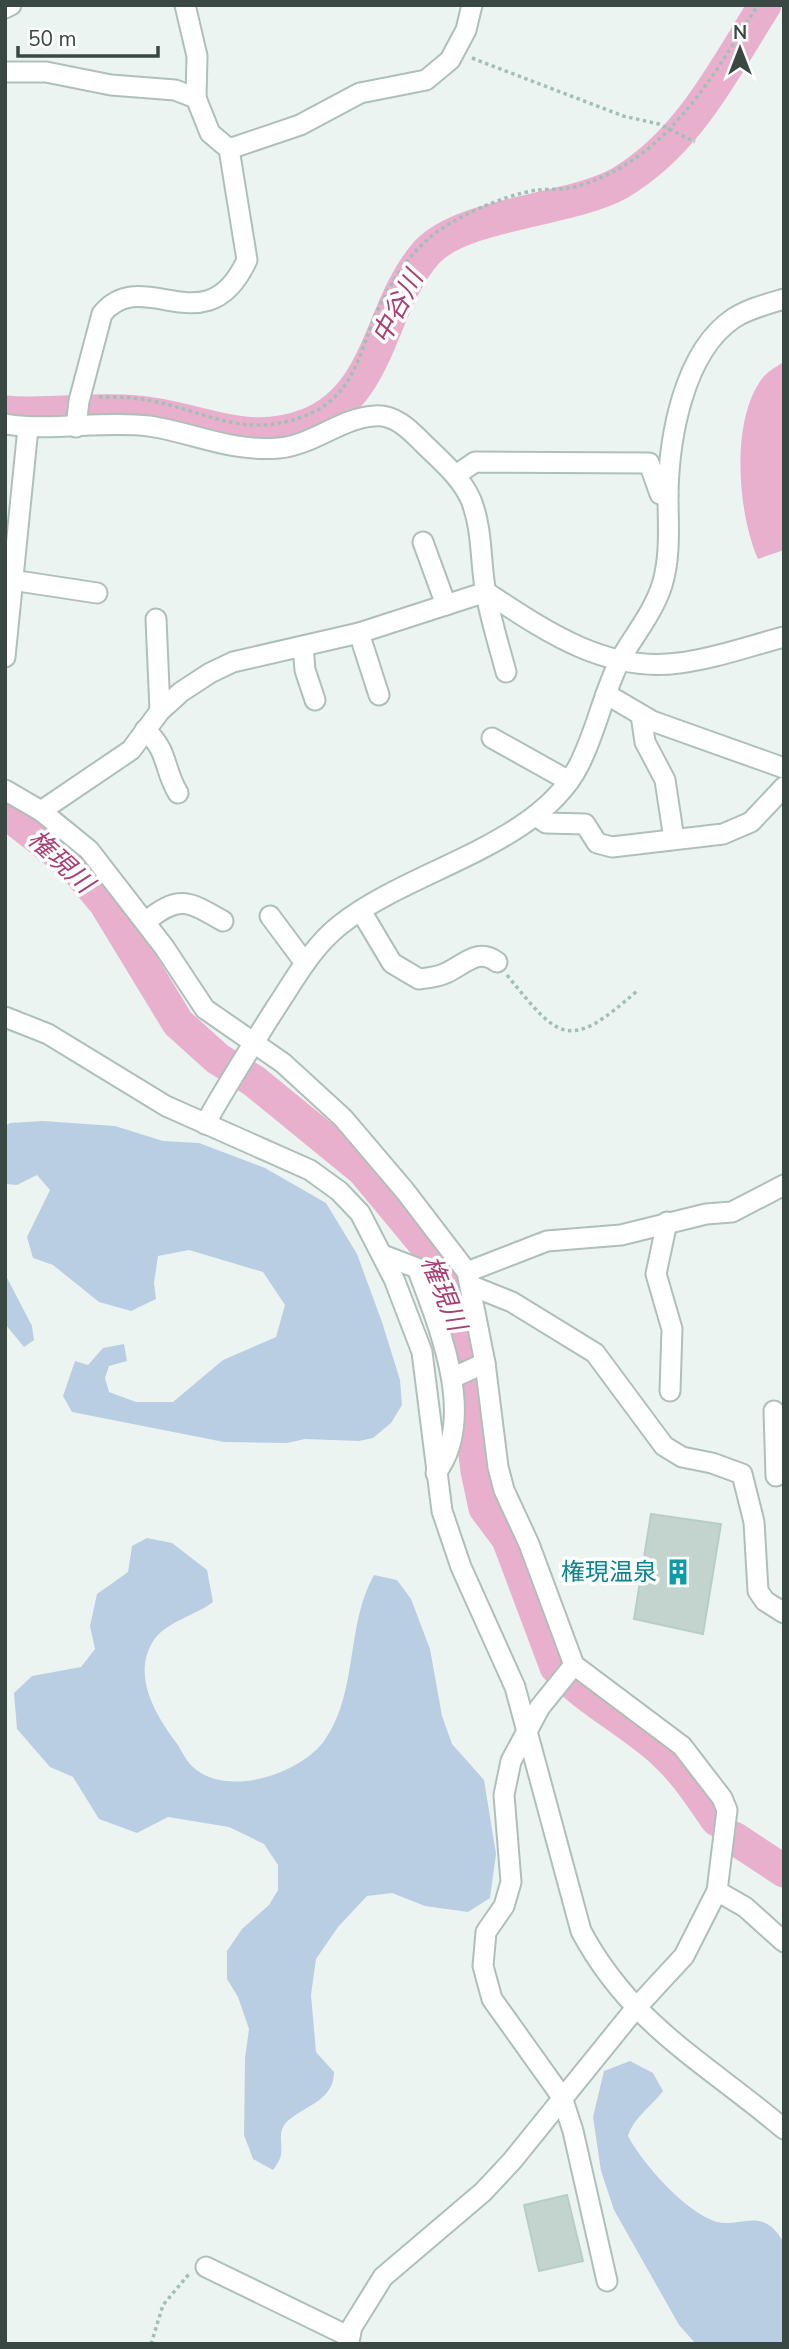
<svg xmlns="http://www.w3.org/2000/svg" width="789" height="2349" font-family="'Nunito Sans','Noto Sans JP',sans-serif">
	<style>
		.green { fill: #bacee3 }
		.water { fill: #e9b0ce }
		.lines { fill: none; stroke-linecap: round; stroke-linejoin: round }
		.river { stroke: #e9b0ce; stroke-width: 33 }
		.building { fill: #c3d4cf; stroke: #b7cec7; stroke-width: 2 }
		.minor-casing { stroke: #afbfba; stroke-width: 23 }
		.path { stroke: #a2bfb7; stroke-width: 3.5; stroke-dasharray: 3.5 3.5; stroke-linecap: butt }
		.minor { stroke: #fff; stroke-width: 19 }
		.labels { text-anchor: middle; stroke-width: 7; stroke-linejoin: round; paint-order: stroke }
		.culture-label { font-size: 24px; fill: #0d838f; stroke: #fff; text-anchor: end }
		.water-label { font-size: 26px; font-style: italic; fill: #a83f75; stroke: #fff }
	</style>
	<rect width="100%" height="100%" fill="#ecf4f2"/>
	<g class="green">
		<path d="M43,1121L115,1126L163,1141L199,1143L265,1168L326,1203L357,1254L382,1322L400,1380L402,1405L391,1423L373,1438L359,1441L305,1439L287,1443L224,1442L72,1412L63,1396L75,1361L88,1365L103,1348L124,1344L127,1361L109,1366L105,1378L109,1392L136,1402H173L223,1360L276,1337L285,1305L263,1272L189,1250L158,1256L154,1283L156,1299L131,1311L99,1302L53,1265L33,1258L27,1237L50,1190L37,1175L17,1185L5,1184V1126L10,1123Z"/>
		<path d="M5,1274L32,1326L34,1340L24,1347L5,1324Z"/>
		<path d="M147,1538L172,1543L207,1570L213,1602C195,1616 164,1622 152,1643C132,1678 157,1717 178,1745C182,1752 187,1762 193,1767C227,1799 304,1773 326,1738C358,1691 346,1624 374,1575L397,1580L411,1599L430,1649L442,1716L452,1744L484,1780L496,1854L490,1898L468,1912L425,1906L392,1893L367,1896L338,1927L316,1959L311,1995L316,2052L334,2072C334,2099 308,2105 290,2119C276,2130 283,2141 281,2155C280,2160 276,2166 273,2170L253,2159L244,2135L245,2058L249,2029L238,1997L227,1979V1951L242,1929L269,1905L278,1890V1865L264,1844L229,1827L168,1817L137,1833L99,1819L73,1777L50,1767L17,1729L14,1693L32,1676L81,1667L95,1649L90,1626L97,1594L128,1572L132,1546Z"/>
		<path d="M630,2061L653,2073L663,2091C651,2107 634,2117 628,2136C642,2163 686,2213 717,2222C741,2228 763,2205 784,2243V2344H696L679,2325L614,2210L601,2171L593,2117L604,2071Z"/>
	</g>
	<path class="water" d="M784,362V550L758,559C738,514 731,426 759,383C765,373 774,368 784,362Z"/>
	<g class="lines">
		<g class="river">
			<path d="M5,412C49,416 93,407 137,412C199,417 244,449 307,425C383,395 378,307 427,252C463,213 570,211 620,183C689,142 723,71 765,5"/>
			<path d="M5,812L74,866L105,903L178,1023L218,1059L254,1081L363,1170L427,1247L439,1268L466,1350L473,1383L472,1431L477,1471L485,1508L508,1539L556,1667C587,1701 629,1721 663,1752C685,1772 700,1796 717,1820"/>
			<path d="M734,1838L784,1871"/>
		</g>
	</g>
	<g class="building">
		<path d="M651,1514L721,1524L703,1634L634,1619Z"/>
		<path d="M567,2195L583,2261L539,2271L524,2205Z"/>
	</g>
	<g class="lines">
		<g class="minor-casing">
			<g id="minor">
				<path d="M5,8L11,5"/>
				<path d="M5,72H46L111,85L175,90L196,98"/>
				<path d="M229,149L300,125L360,93L426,80L450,60L466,30L472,5"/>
				<path d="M5,424C53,432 101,420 149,426C195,433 230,452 279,448C313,445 341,418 374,416C395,414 410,430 423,443C441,461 461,477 471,500C483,530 480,563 486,594C491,620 499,646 506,672"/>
				<path d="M76,427L79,401L102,314C143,263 206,349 247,260L229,149L210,133L196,98L197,56L185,5"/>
				<path d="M456,475L475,462L649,463L660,494L668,495"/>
				<path d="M423,542L446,605"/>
				<path d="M5,579L97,593"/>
				<path d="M486,592C544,630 605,673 679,663C714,659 749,646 784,637"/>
				<path d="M156,619L160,711"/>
				<path d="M359,633L379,695"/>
				<path d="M303,646L305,670L315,700"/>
				<path d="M5,657L28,428"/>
				<path d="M606,694L652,721L784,768"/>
				<path d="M641,715L645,742L665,780L674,839"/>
				<path d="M145,730C169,751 163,768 178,793"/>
				<path d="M492,738L569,781"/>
				<path d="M5,790L41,811L89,850L164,947L205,1009L283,1063L343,1118L405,1191L467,1272L485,1363L498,1467L504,1490L529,1544L574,1665L682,1746L722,1798L727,1810L717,1891L684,1956L635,2009L512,2161L483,2192L383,2277L352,2327L348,2344"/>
				<path d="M41,811L131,750L160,711L181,692L210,673L233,662L359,633L486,592"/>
				<path d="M536,816L546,823L585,824L597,843L612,847L723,834L751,822L784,787"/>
				<path d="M361,911L392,963L419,979C428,978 438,977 446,973C464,965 478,947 497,962"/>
				<path d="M270,916L305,963"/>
				<path d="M145,922C179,895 187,900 223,921"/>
				<path d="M5,1017L48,1034L166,1106L310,1170L339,1191L360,1213L394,1279L422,1352L442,1511L461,1567L515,1687L581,1931C631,2025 706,2063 784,2129"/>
				<path d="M205,1124C227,1085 251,1047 275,1009C295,979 312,947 340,925C410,869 538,846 579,765C596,732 603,694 620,660C634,635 653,613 662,585C671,556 668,524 668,494C669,439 683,352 734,318C748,309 767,304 784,299"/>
				<path d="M667,1222L656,1274L672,1329L670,1391"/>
				<path d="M383,1255L417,1268C438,1324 478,1418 436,1473"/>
				<path d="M467,1272L547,1241L621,1235L706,1214L732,1212L784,1185"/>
				<path d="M472,1286L512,1302L595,1353L664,1446L682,1457L712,1463L742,1474L754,1522L758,1591L765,1601L784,1613"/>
				<path d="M452,1378L485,1363"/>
				<path d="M774,1411L776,1476"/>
				<path d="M574,1665L540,1707L511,1761L504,1795L511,1882L504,1906L486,1932L483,1966L492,1999L562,2097L573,2131L607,2281"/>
				<path d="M717,1891L745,1907L784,1942"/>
				<path d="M206,2267L350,2337"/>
			</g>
		</g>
		<g class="path">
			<path d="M472,58L623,116L659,124L695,142"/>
			<path d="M99,397C115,397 131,397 147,400C204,410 241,439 302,417C353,398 357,359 376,314C388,288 405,259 427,240C451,218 504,195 537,190C549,189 562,190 574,187C665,163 711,79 758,5"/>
			<path d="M507,975C560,1041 569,1051 637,991"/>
			<path d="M151,2344L163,2305L189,2274"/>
		</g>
		<use href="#minor" class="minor"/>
	</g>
	<defs>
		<g id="building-bare" transform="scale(2.1)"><path d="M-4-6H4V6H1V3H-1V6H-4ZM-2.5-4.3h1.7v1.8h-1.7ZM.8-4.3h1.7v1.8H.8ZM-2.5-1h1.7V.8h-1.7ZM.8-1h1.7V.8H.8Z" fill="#0f9aa8" stroke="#fff" stroke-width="2.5" paint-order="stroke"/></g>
	</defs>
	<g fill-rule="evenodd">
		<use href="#building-bare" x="678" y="1572"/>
	</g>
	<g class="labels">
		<g class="culture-label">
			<text x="657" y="1580">権現温泉</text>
		</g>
		<g class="water-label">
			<text transform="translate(397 307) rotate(-62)" y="9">中谷川</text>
			<text transform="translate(61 861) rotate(43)" y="9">権現川</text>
			<text transform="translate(444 1293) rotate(68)" y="9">権現川</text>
		</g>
	</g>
	<rect width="789" height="2349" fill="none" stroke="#3a4843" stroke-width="14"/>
	<g transform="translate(740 49)" stroke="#ffffff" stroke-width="5" paint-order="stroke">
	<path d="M0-5L12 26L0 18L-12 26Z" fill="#3a4843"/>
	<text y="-10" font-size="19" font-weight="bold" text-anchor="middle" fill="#3a4843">N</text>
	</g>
	<path d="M18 46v10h140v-10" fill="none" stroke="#3a4843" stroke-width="3.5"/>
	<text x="28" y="46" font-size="21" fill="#3a4843" stroke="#ffffff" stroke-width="5" paint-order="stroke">50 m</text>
</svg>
